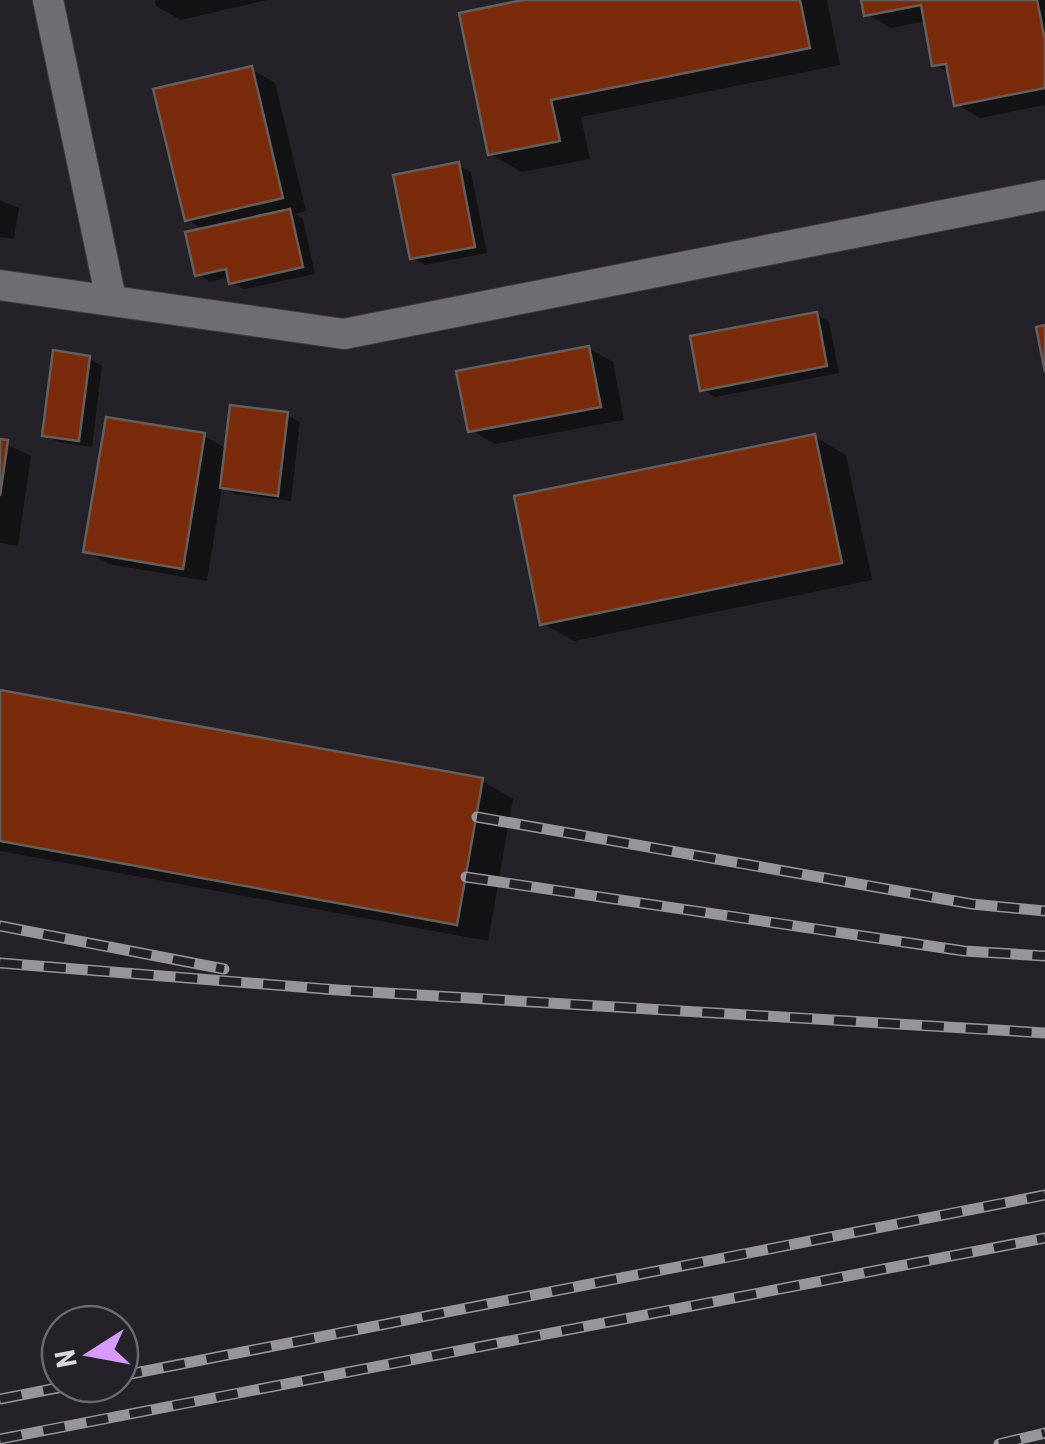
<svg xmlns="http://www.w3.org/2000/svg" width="1045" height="1444" font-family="'Roboto Condensed',sans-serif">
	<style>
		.shadow { fill: #0007 }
		.building { fill: #7a2b0c; stroke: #655e5b; stroke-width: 2.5 }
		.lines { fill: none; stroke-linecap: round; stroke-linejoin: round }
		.street-casing { stroke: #3e3d41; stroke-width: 32 }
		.street { stroke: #706e75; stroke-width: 30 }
		.rail-casing { stroke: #96959a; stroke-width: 11 }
		.rail { stroke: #242228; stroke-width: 8; stroke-dasharray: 22; stroke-linecap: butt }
	</style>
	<rect width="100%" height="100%" fill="#242228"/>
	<g class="shadow">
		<path d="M155,0H267L181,20L156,6Z"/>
		<path d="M536,0H827L840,65L581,117L590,159L522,172L490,154Z"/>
		<path d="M864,0H1045V105L980,118L956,104L950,74L935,65L926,21L891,28L867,14Z"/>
		<path d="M251,69L275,83L306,211L295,214L303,219L315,274L244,289L231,282L230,277L210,282L198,274L205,230L187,220Z"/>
		<path d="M458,165L471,172L487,253L425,265L412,258Z"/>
		<path d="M0,200L19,208L14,239L0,237Z"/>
		<path d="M816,314L829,322L839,373L715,397L702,389Z"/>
		<path d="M588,348L613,362L624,420L495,444L471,430Z"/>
		<path d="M89,359L102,366L92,447L58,442L45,435Z"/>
		<path d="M288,415L300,422L291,501L235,494L222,487L207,581L109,564L85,550L204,436L227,449Z"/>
		<path d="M815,437L846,455L872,580L574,641L543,623Z"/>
		<path d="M0,441L31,456L18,546L0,543Z"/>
		<path d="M0,692L482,781L513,799L488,941L0,851Z"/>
	</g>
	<g class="building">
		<path d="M523,0H800L810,48L551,100L560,141L488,155L459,13Z"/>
		<path d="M861,0H1037L1045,40V88L954,106L946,64L932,66L921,5L864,16Z"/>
		<path d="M252,66L283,198L185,221L153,89Z"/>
		<path d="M459,162L475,247L410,259L393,175Z"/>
		<path d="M290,209L303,267L229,284L226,269L195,276L185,232Z"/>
		<path d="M817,312L827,366L700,391L690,336Z"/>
		<path d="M1045,325V372L1036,327Z"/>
		<path d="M589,346L601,407L468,432L456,371Z"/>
		<path d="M53,350L90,356L79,441L42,436Z"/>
		<path d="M230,405L288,412L278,496L220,488Z"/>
		<path d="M106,417L205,433L183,569L83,552Z"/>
		<path d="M815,434L842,563L540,625L514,496Z"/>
		<path d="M0,439L8,440L0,496Z"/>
		<path d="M0,690L483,778L457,925L0,841Z"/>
	</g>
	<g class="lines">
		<g class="street-casing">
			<g id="street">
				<path d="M48,0L111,299"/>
				<path d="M0,285L344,334L1045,195"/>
			</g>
		</g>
		<use href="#street" class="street"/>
		<g class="rail-casing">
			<g id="rail">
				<path d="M477,817L972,904L1045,911"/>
				<path d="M466,877L964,951L1045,956"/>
				<path d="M0,926L224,969"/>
				<path d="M0,963L337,990L1045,1033"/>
				<path d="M120,1376L1045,1195"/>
				<path d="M0,1399L78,1384"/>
				<path d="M0,1439L1045,1238"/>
				<path d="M999,1444L1045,1433"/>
			</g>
		</g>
		<use href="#rail" class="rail"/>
	</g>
	<g transform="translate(90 1354) rotate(259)"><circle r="48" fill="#242228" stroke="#6c6a70" stroke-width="2.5"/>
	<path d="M0-8L18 38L0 25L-18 38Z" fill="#d79bf9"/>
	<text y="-15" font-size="28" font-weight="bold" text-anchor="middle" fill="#d8d7db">N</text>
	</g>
</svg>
